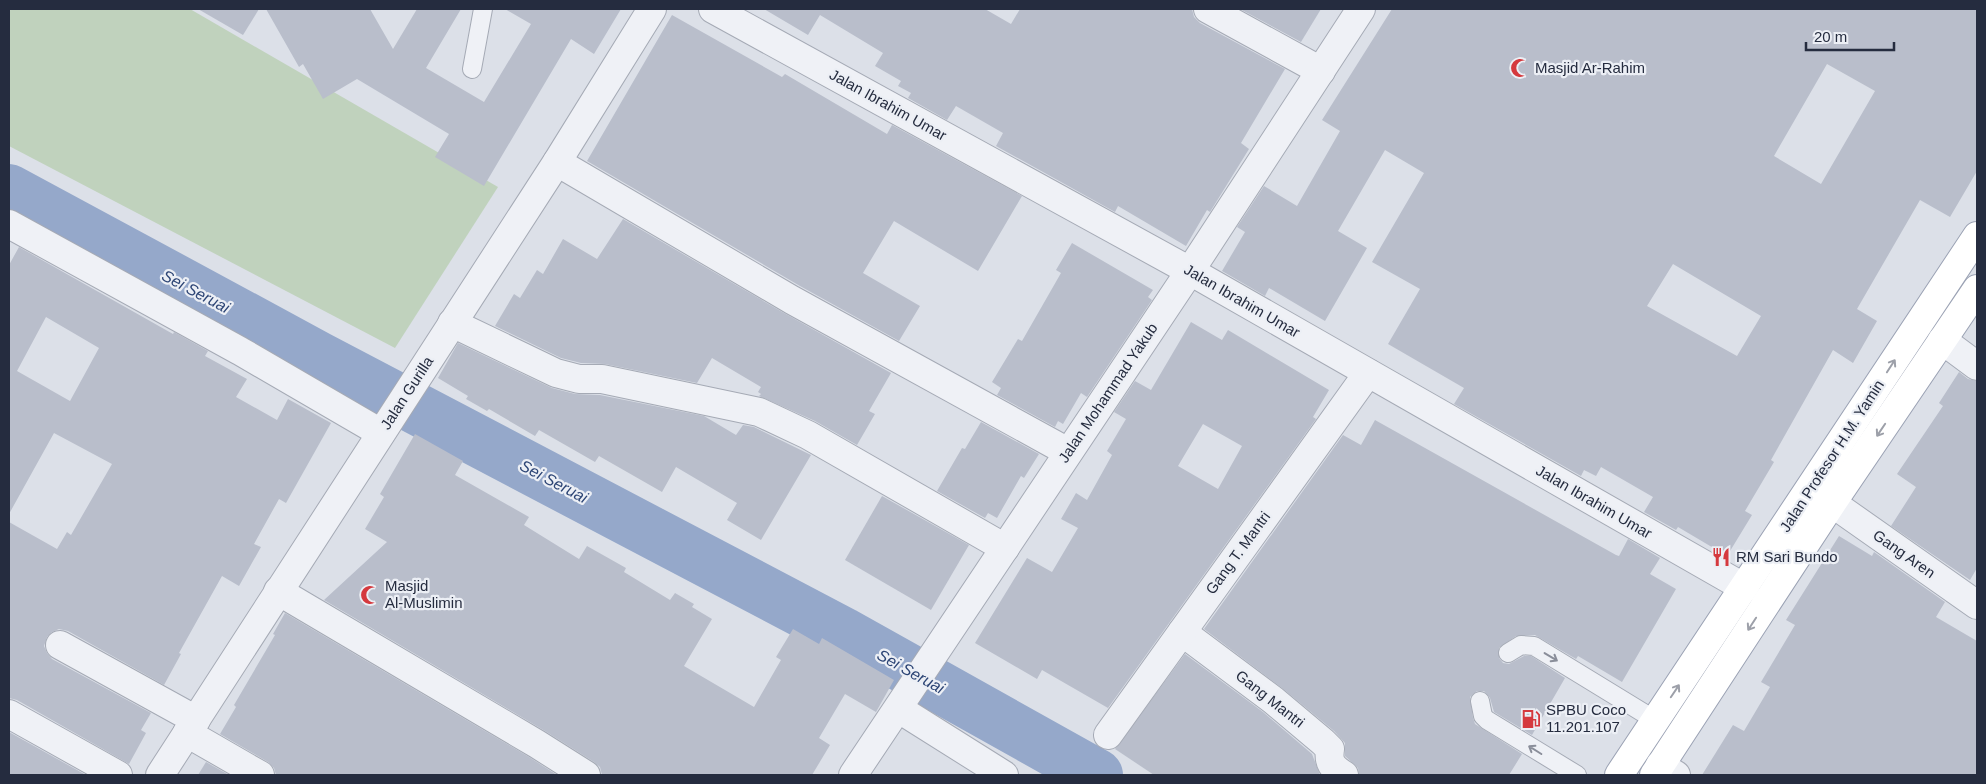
<svg xmlns="http://www.w3.org/2000/svg" width="1986" height="784" font-family="Arial,sans-serif">
	<style>
		.green { fill: #c0d2bd }
		.lines { fill: none; stroke-linecap: round; stroke-linejoin: round }
		.river { stroke: #95a8ca; stroke-width: 52 }
		.building { fill: #b9becb; fill-rule: evenodd }
		.service-casing { stroke: #a5aab5; stroke-width: 20 }
		.minor-casing { stroke: #a5aab5; stroke-width: 30 }
		.tertiary-casing { stroke: #a5aab5; stroke-width: 30 }
		.primary-casing { stroke: #9ba2b4; stroke-width: 30 }
		.service { stroke: #eff1f6; stroke-width: 18 }
		.minor { stroke: #eff1f6; stroke-width: 28 }
		.tertiary { stroke: #eff1f6; stroke-width: 28 }
		.primary { stroke: #fff; stroke-width: 28 }
		.oneway { stroke: #9da0a9 }
		.oneway2 { stroke: #8a8e9a }
		.labels { text-anchor: middle; stroke-width: 4.5; stroke-linejoin: round; paint-order: stroke }
		.poi-label { font-size: 15px; fill: #252c3f; stroke: #eceff5; text-anchor: start }
		.street-label { font-size: 15px; fill: #252c3f; stroke: #eceff5 }
		.water-label { font-size: 16px; font-style: italic; fill: #2d4575; stroke: #eceff5 }
	</style>
	<rect width="100%" height="100%" fill="#dce0e8"/>
	<path class="green" d="M11,9H190L498,187L395,348L9,146V12Z"/>
	<g class="lines">
		<path class="river" d="M9,190L318,357L843,633L1097,775"/>
	</g>
	<g class="building">
		<path d="M198,9H259L243,35Z"/>
		<path d="M266,9H370L393,49L417,9H461L426,68L484,102L531,24L505,9H621L594,54L571,39L484,186L435,157L449,134L357,79L323,99L303,64L299,67Z"/>
		<path d="M764,9H985L1011,24L1020,9H1192L1194,17L1200,23L1285,69L1241,143L1249,149L1210,212L1207,210L1186,246L1118,206L1115,212L996,146L1003,133L956,106L947,120L908,98L911,93L898,86L901,81L875,66L883,53L820,15L808,35Z"/>
		<path d="M1240,9H1321L1301,42Z"/>
		<path d="M1392,9H1977V171L1950,217L1920,200L1857,309L1877,321L1853,363L1833,350L1771,460L1774,462L1745,511L1752,515L1727,556L1678,527L1676,530L1644,512L1653,497L1601,467L1596,476L1584,470L1581,476L1454,404L1464,388L1388,344L1420,289L1372,262L1424,173L1385,150L1338,231L1367,248L1325,321L1269,288L1265,296L1222,271L1245,232L1237,227L1264,186L1297,206L1340,131L1322,120ZM1827,64L1875,91L1821,184L1774,156ZM1673,264L1761,316L1737,356L1647,306Z"/>
		<path d="M672,15L782,77L785,74L887,134L892,125L1022,196L978,271L894,221L863,273L920,306L899,341L800,286L587,161Z"/>
		<path d="M623,219L784,313L891,373L869,411L875,414L857,445L815,421L759,396L761,394L758,392L761,387L712,358L697,383L605,364L581,363L561,358L495,326L514,294L520,298L537,270L543,274L563,239L597,259Z"/>
		<path d="M1072,243L1153,290L1148,297L1152,300L1087,397L1081,393L1063,424L1058,421L1055,427L997,395L1001,388L992,382L1018,339L1022,341L1061,273L1056,270Z"/>
		<path d="M19,247L173,334L174,332L208,351L205,356L247,379L236,397L277,420L288,399L331,423L286,503L279,499L254,544L261,547L239,586L222,576L179,653L181,654L164,685L68,631L59,629L52,632L47,637L44,646L47,653L52,659L151,713L141,730L146,733L129,764L17,700L9,698V522L57,549L67,532L71,535L112,464L54,433L9,514V265ZM46,317L99,348L70,401L17,371Z"/>
		<path d="M1191,322L1222,340L1228,330L1329,390L1313,417L1316,419L1108,708L1042,670L1037,679L975,643L1027,558L1052,572L1078,528L1061,519L1076,493L1087,500L1112,455L1107,451L1126,419L1114,412L1135,381L1151,390ZM1203,424L1242,446L1218,489L1178,466Z"/>
		<path d="M458,343L552,388L575,394L600,395L704,416L736,435L743,425L754,427L811,455L761,540L727,520L737,503L676,467L662,492L599,456L595,462L539,430L535,436L489,409L487,411L466,399L468,396L438,378Z"/>
		<path d="M1959,372L1968,379L1977,381V568L1970,580L1891,526L1916,487L1897,474L1943,406L1939,403Z"/>
		<path d="M1375,420L1616,555L1619,556L1628,539L1660,558L1650,574L1676,589L1622,682L1578,656L1576,659L1535,635L1516,636L1499,648V658L1503,663L1509,664L1524,656H1531L1565,678L1532,735L1494,712L1490,698L1484,691H1477L1470,697L1473,718L1475,724L1522,754L1509,775H1359L1358,768L1345,756V743L1334,731L1282,688L1204,629L1343,435L1361,445Z"/>
		<path d="M981,422L1039,454L1024,478L1021,476L997,518L988,513L985,518L937,491L962,448L965,449Z"/>
		<path d="M415,434L463,461L455,475L529,517L524,525L579,559L587,546L626,568L624,572L670,600L675,593L694,604L692,607L712,619L684,666L754,707L781,660L776,657L793,629L819,644L822,638L894,680L876,712L845,694L819,738L830,745L812,775H602L600,767L594,762L545,731L324,600L387,542L365,529L384,497L380,494Z"/>
		<path d="M882,496L969,545L931,610L845,560Z"/>
		<path d="M1839,536L1872,556L1874,552L1945,602L1936,617L1977,641V775H1702L1733,725L1744,731L1770,687L1761,682L1795,625L1786,620Z"/>
		<path d="M285,613L529,757L557,775H276L274,768L268,762L220,734L236,707L234,705L275,635L273,634Z"/>
		<path d="M1185,654L1263,712L1312,754L1320,775H1154L1115,749Z"/>
		<path d="M9,732L86,775H9Z"/>
		<path d="M206,762L229,775H198Z"/>
	</g>
	<g class="lines">
		<g class="service-casing">
			<g id="service">
				<path d="M472,69L483,9"/>
				<path d="M1508,653L1521,645L1534,646L1655,720"/>
				<path d="M1480,701L1483,716L1487,720L1577,775"/>
			</g>
		</g>
		<g class="minor-casing">
			<g id="minor">
				<path d="M1208,9L1321,71"/>
				<path d="M557,162L792,300L1068,452"/>
				<path d="M9,224L240,351L381,433"/>
				<path d="M452,323L556,373L579,379H602L759,412L808,435L1005,548"/>
				<path d="M1942,340L1977,366"/>
				<path d="M1832,503L1977,605"/>
				<path d="M278,591L537,744L586,775"/>
				<path d="M1182,632L1273,700L1323,742L1330,749C1328,763 1332,767 1344,775"/>
				<path d="M60,645L196,720"/>
				<path d="M899,709L1004,775"/>
				<path d="M9,714L118,775"/>
				<path d="M187,733L260,775"/>
				<path d="M1108,735L1368,373"/>
				<path d="M1660,765L1676,775"/>
				<path d="M853,775L1190,271L1361,9"/>
			</g>
		</g>
		<g class="tertiary-casing">
			<g id="tertiary">
				<path d="M713,9L1190,271L1745,588"/>
				<path d="M160,775L557,162L652,9"/>
			</g>
		</g>
		<g class="primary-casing">
			<g id="primary">
				<path d="M1619,775L1977,236"/>
				<path d="M1654,775L1832,503L1977,289"/>
			</g>
		</g>
		<use href="#service" class="service"/>
		<use href="#minor" class="minor"/>
		<use href="#tertiary" class="tertiary"/>
		<use href="#primary" class="primary"/>
	</g>
	<defs><path id="oneway-shaft" d="M-6 0H5M1.5-3L5.5 0L1.5 3" fill="none" stroke-width="1.6" stroke-linecap="round" stroke-linejoin="round" transform="scale(1.25)"/></defs>
	<g class="oneway">
		<use href="#oneway-shaft" transform="translate(1891 366) rotate(-57)"/>
		<use href="#oneway-shaft" transform="translate(1881 430) rotate(124)"/>
		<use href="#oneway-shaft" transform="translate(1752 624) rotate(123)"/>
		<use href="#oneway-shaft" transform="translate(1675 691) rotate(-56)"/>
	</g>
	<g class="oneway2">
		<use href="#oneway-shaft" transform="translate(1551 657) rotate(31)"/>
		<use href="#oneway-shaft" transform="translate(1535 750) rotate(-148)"/>
	</g>
	<defs>
		<g id="mosque-bare" transform="scale(1.5)"><path d="M3.5-4.9A6 6 0 1 0 3.5 4.9A5 5 0 1 1 3.5-4.9Z" fill="#d5393e" stroke="#eceff5" stroke-width="2.5" paint-order="stroke"/></g>
		<g id="restaurant-bare" transform="scale(1.5)"><path d="M-5-6h1v4h1v-4h1v4h1v-4h1v5L-1.5 .5V6h-2V.5L-5-1ZM5-6V6H3V1.5H1.5Q1.5-4 5-6Z" fill="#d5393e" stroke="#eceff5" stroke-width="2.5" paint-order="stroke"/></g>
		<g id="fuel-bare" transform="scale(1.5)"><path d="M-5.5-6h7V0h2V4h1.3V-2.5L3-4.5l.8-.8L6-3V5H2.5V1h-1V6h-7ZM-4.2-4.7v3.2H.2V-4.7Z" fill="#d5393e" stroke="#eceff5" stroke-width="2.5" paint-order="stroke"/></g>
	</defs>
	<g fill-rule="evenodd">
		<use href="#mosque-bare" x="1520" y="68"/>
		<use href="#restaurant-bare" x="1721" y="557"/>
		<use href="#mosque-bare" x="370" y="595"/>
		<use href="#fuel-bare" x="1531" y="719"/>
	</g>
	<g class="labels">
		<g class="poi-label">
			<text x="1535" y="73">Masjid Ar-Rahim</text>
			<text x="1736" y="562">RM Sari Bundo</text>
			<text x="385" y="591">Masjid<tspan x="385" dy="17">Al-Muslimin</tspan></text>
			<text x="1546" y="715">SPBU Coco<tspan x="1546" dy="17">11.201.107</tspan></text>
		</g>
		<g class="street-label">
			<text transform="translate(888 105) rotate(29)" y="5">Jalan Ibrahim Umar</text>
			<text transform="translate(1242 301) rotate(30)" y="5">Jalan Ibrahim Umar</text>
			<text transform="translate(407 393) rotate(-57)" y="5">Jalan Gurilla</text>
			<text transform="translate(1108 393) rotate(-56)" y="5">Jalan Mohammad Yakub</text>
			<text transform="translate(1832 456) rotate(-57)" y="5">Jalan Profesor H.M. Yamin</text>
			<text transform="translate(1594 502) rotate(30)" y="5">Jalan Ibrahim Umar</text>
			<text transform="translate(1238 553) rotate(-54)" y="5">Gang T. Mantri</text>
			<text transform="translate(1904 554) rotate(35)" y="5">Gang Aren</text>
			<text transform="translate(1270 699) rotate(38)" y="5">Gang Mantri</text>
		</g>
		<g class="water-label">
			<text transform="translate(196 291) rotate(28)" y="6">Sei Seruai</text>
			<text transform="translate(554 481) rotate(28)" y="6">Sei Seruai</text>
			<text transform="translate(911 671) rotate(29)" y="6">Sei Seruai</text>
		</g>
	</g>
	<rect width="1986" height="784" fill="none" stroke="#252c3f" stroke-width="20"/>
	<path d="M1806 42v8h88v-8" fill="none" stroke="#252c3f" stroke-width="2.5"/>
	<text x="1814" y="42" font-size="15" fill="#252c3f" stroke="#eceff5" stroke-width="4" paint-order="stroke">20 m</text>
</svg>
